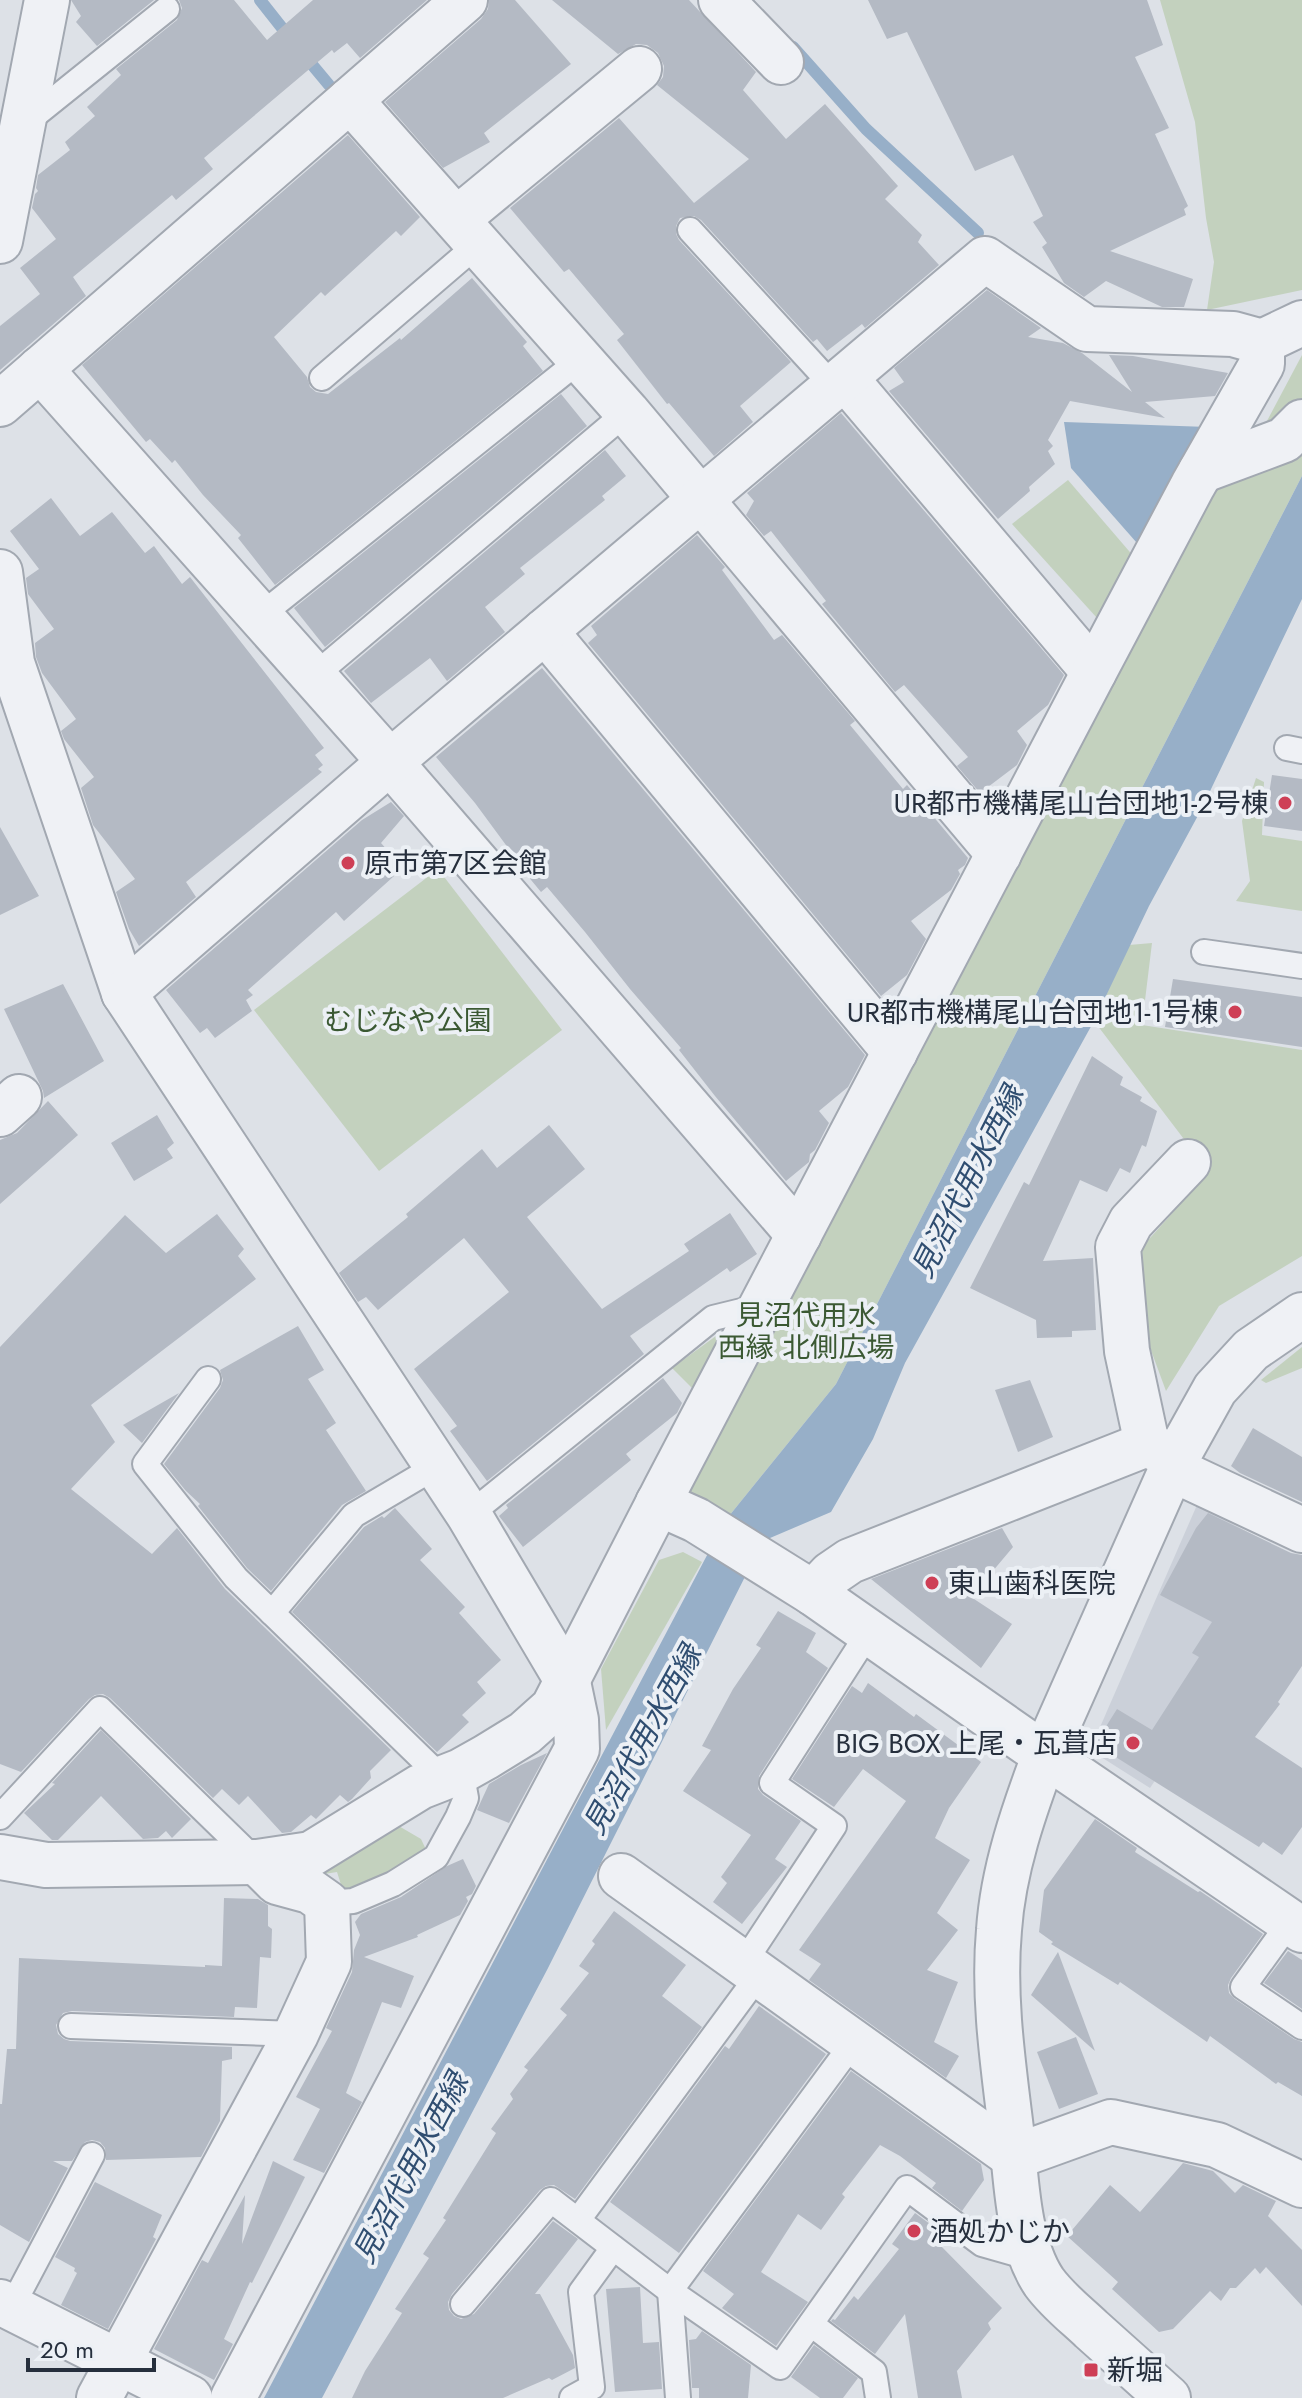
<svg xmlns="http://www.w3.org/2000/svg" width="1302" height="2398" font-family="Jost,'Noto Sans JP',sans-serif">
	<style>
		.built { fill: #cbd0d9 }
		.green { fill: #c3d1be }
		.water { fill: #97afc8 }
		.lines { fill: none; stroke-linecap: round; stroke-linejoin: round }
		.stream { stroke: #97afc8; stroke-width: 12 }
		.building { fill: #b4bac4 }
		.service-casing { stroke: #a2a8b1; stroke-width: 28 }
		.minor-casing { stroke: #a2a8b1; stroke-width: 48 }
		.tertiary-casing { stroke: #a2a8b1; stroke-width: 48 }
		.service { stroke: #eff1f5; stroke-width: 24 }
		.minor { stroke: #eff1f5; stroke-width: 44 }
		.tertiary { stroke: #eff1f5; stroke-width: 44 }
		.poi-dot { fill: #ce3f56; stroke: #ecf0f5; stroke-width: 3 }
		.labels { text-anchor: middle; stroke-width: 8; stroke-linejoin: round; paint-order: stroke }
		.poi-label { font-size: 28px; fill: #262f3d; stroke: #ecf0f5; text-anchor: start }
		.park-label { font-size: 28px; fill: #3b5933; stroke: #ecf0f5 }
		.water-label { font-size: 30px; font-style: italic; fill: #304e71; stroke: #ecf0f5 }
	</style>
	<rect width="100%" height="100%" fill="#dde1e7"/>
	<path class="built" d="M1197,1505L1302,1561V1564L1150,1788L1090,1750Z"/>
	<g class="green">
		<path d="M1160,0H1302V290L1207,310L1214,262L1206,218L1195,122Z"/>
		<path d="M1302,355V399L1280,436L1260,434Z"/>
		<path d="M1302,451V476L836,1384L725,1521L666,1488L1193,485Z"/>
		<path d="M1068,480L1135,558L1097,618L1012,524Z"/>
		<path d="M1256,778L1264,782L1262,835L1302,841V911L1236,901L1250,881L1242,821Z"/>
		<path d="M438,869L562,1030L379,1171L254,1010Z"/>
		<path d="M1152,943L1142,1025L1302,1050V1256L1219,1306L1166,1391L1145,1334L1142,1247L1209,1172L1094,1021L1129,945Z"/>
		<path d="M738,1320L706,1402L672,1368Z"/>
		<path d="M1302,1347V1368L1266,1383L1261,1380Z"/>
		<path d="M683,1552L702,1562L606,1730L601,1669L659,1560Z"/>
		<path d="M397,1825L421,1839L429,1856L344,1894L337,1872L299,1878Z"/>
	</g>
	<g class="water">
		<path d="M1064,422L1208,427L1144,551L1071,468Z"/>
		<path d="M1302,476V599L1201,810L1149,906L1094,1021L905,1363L873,1439L831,1512L763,1541L547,1970L322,2398H264L725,1521L836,1384Z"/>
	</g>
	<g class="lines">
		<g class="stream">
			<path d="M260,0L290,38"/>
			<path d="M793,47L866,129L978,233"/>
			<path d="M304,55L329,85"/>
		</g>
	</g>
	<g class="building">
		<path d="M71,0H154L97,46L76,22L81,16Z"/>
		<path d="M179,0H234L267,40L313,0H427L360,58L347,43L334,53L332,50L204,158L213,169L176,200L172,195L73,277L86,296L0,370V326L40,294L20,268L56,239L32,208L35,194L38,191L36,188L38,175L70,150L65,142L95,116L87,107L121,75L116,69L177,20L182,8Z"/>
		<path d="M489,0H515L571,64L484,133L490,142L443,168L385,102L481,19L488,9Z"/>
		<path d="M552,0H689L756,72L743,90L786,139L825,104L898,186L885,199L922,235L918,242L939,265L865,328L862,324L827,351L817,339L813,342L701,220L694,216L680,218L676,226V234L679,240L791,362L740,406L753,422L714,456L669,403L667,404L617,340L624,334L569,269L564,272L510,208L619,118L694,203L749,159L657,85L663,77L664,66L658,53L647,45L636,44L618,54Z"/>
		<path d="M868,0H1147L1163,45L1135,57L1169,128L1155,134L1188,206L1184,209L1186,215L1110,251L1193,279L1184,307H1162L1106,281L1084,297L1064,283L1042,247L1047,243L1033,222L1043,216L1013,155L975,171L907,32L887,39Z"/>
		<path d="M348,135L420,217L401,236L396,231L325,296L321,292L274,337L307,377L310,387L316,392L328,394L400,338L401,340L472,278L527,342L523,346L543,371L275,585L238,538L241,535L203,495L175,460L172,463L150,439L146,442L82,365Z"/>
		<path d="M987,290L1041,328L1028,337L1063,343L1082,353L1132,392L1109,355L1133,356L1228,373L1215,396L1145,402L1165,418L1070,401L1048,440L1053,446L1048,451L1055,464L1029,487L1030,491L998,519L889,391L904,382L894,368Z"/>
		<path d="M561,394L587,426L325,647L294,608Z"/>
		<path d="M841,413L1064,675L1048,705L1017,731L1027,745L1017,765L980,793L957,766L968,757L904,685L895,692L822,604L826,601L771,531L764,536L746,515L754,501L747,493Z"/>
		<path d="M605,450L626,476L602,496L605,500L520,568L525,574L485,607L505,632L447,681L430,658L371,703L344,671Z"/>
		<path d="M51,498L80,536L112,512L145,553L154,546L182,584L190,577L324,748L315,755L323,765L318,769L322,772L186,882L196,897L139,946L129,929L116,892L135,879L93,825L81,788L94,777L64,739L61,731L76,719L42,673L36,657L35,643L54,629L28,594L26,578L39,569L10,531Z"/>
		<path d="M697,535L725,567L722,570L774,640L782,635L855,721L850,725L903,789L907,785L968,858L965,865L958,870L960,874L951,890L911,921L926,939L907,975L881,996L588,643L597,635L591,626Z"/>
		<path d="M542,668L865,1055L848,1087L819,1111L829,1123L815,1150L810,1154L809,1162L786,1181L715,1096L679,1050L681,1048L630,989L585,932L547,887L541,892L512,857L514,856L475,803L436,757Z"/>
		<path d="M1272,775L1302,779V831L1264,826Z"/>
		<path d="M391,802L404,816L381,843L403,868L344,921L336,912L248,990L253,995L246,1000L252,1011L215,1038L207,1028L200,1033L166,990L362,820Z"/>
		<path d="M0,827L39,896L0,915Z"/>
		<path d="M1173,979L1302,997V1047L1165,1027Z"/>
		<path d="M63,984L104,1061L44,1098L43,1091L4,1009Z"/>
		<path d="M1092,1056L1123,1077L1120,1085L1142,1097L1140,1101L1157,1111L1146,1147L1142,1145L1130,1173L1120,1168L1107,1192L1080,1180L1043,1261L1093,1258L1096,1330L1072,1331V1337L1037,1338L1036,1320L970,1288L1024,1182L1029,1185Z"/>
		<path d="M48,1101L78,1135L0,1204V1140L17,1133Z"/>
		<path d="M157,1115L174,1143L167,1149L173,1158L134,1181L111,1143Z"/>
		<path d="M549,1125L585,1169L527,1217L602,1309L689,1251L684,1244L730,1213L757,1254L730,1272L727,1268L630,1336L644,1354L487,1481L450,1431L457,1426L414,1369L509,1292L464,1238L378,1310L366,1297L358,1302L339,1273L408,1217L406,1214L482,1149L497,1168Z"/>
		<path d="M217,1214L244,1249L238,1256L256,1279L91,1405L115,1442L71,1489L152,1554L177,1528L225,1589L391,1750L370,1771L371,1778L352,1799L348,1802L340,1795L316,1819L311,1815L291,1832L282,1833L248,1796L239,1805L222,1789L213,1798L110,1698L103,1694L95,1695L89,1699L21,1772L0,1764V1347L125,1215L166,1253Z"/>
		<path d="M298,1326L324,1370L308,1379L336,1423L326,1430L366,1491L342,1505L271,1591L247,1568L198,1506L200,1504L186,1491L164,1464L220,1388L223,1380L220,1370Z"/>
		<path d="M663,1378L682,1403L677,1413L626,1454L631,1460L523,1547L499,1516L508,1508L506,1505Z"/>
		<path d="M1030,1380L1053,1437L1018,1452L995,1390Z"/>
		<path d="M179,1393L142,1443L123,1425Z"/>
		<path d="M1253,1428L1302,1457V1502L1240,1473L1231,1466Z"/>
		<path d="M395,1508L432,1549L420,1560L465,1607L459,1613L501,1660L477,1682L486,1693L462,1715L469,1722L437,1752L292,1612L364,1527L382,1516L384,1518Z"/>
		<path d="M1208,1513L1291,1553L1302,1555V1666L1278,1702L1280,1704L1255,1737L1302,1768V1827L1282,1855L1263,1842L1259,1847L1095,1744L1117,1709L1152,1730L1199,1657L1192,1653L1212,1622L1160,1595L1196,1528Z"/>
		<path d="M1002,1528L1013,1547L971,1597L1012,1624L981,1668L871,1579Z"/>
		<path d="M778,1611L816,1633L806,1652L828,1668L759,1776L758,1789L763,1795L801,1821L775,1859L787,1867L742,1924L713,1902L727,1883L721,1877L751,1835L683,1791L711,1750L702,1746L733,1689L761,1648L756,1645Z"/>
		<path d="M868,1683L914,1717L916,1714L981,1762L949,1808L935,1838L970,1860L937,1913L958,1930L927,1970L958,1982L934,2042L959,2056L946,2078L809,1980L821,1964L799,1950L906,1801L863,1769L834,1807L792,1779L852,1686L862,1693Z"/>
		<path d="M101,1730L191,1819L172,1838L166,1831L158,1838L143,1839L101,1796L58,1840H52L24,1813L55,1784L52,1783Z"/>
		<path d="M547,1753L509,1823L477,1810L489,1784L521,1765Z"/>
		<path d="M1095,1819L1137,1848L1135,1852L1198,1892L1200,1891L1263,1934L1231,1978L1228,1985L1229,1993L1235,1999L1294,2039L1302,2042V2096L1278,2082L1276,2084L1210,2036L1207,2042L1120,1982L1118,1985L1051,1944L1053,1942L1039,1932L1044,1890Z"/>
		<path d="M463,1859L476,1886L472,1894L466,1897L468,1901L460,1915L417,1935L418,1937L364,1957L414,1976L401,2008L382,2002L346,2093L362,2102L324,2173L293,2160L320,2109L296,2097L332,2031L326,2028L352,1972L354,1950L360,1935L355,1922L361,1914L401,1897L447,1866Z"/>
		<path d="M224,1898L258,1899L268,1905V1926L272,1929L271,1958L260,1957L257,2008L235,2007L234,2017L72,2011L63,2013L56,2025L58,2034L64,2039L70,2041L232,2047V2059L222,2061L220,2121L201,2157L106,2160L105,2148L100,2142L92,2140L85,2142L72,2161H53L68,2168L29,2242L0,2225V2104H2L7,2049H16L19,1958L205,1967V1965L222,1966Z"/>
		<path d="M614,1911L686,1965L662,1996L702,2027L575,2199L554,2185L546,2186L540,2190L452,2294L448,2302L449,2310L454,2316L461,2319L474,2314L553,2221L578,2239L535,2294H540L573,2355L575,2368L552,2380L549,2378L503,2398H352L365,2371L402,2313L395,2309L429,2258L423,2254L446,2220L443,2218L496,2133L491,2129L513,2099L510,2094L528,2070L524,2067L567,2015L560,2009L589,1973L579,1966L595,1944L592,1941Z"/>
		<path d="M1288,1951L1302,1960V2009L1264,1983Z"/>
		<path d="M1058,1952L1095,2051L1031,1995Z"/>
		<path d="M759,2006L826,2054L679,2253L610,2202L725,2046L729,2049Z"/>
		<path d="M1076,2037L1098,2094L1059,2109L1037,2052Z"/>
		<path d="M851,2071L981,2164L984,2180L962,2211L932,2188L936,2183L900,2156L880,2145L842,2194L845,2197L821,2230L798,2214L761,2272L808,2302L776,2346L722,2308L734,2294L703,2271Z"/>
		<path d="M273,2161L305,2177L252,2283L250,2282L224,2339L233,2344L214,2380L154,2349L202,2260L208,2263L245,2195L242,2244Z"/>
		<path d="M1183,2163L1213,2171L1235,2193L1243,2185L1276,2201L1268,2216L1302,2250V2306L1266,2267L1260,2274L1255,2268L1236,2288H1230L1221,2301L1210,2291L1173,2329L1159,2332L1112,2289L1118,2282L1067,2236L1110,2185L1140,2212Z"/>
		<path d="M95,2182L162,2215L153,2237L156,2239L108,2329L61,2305L77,2273L74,2271L75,2268L55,2257Z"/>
		<path d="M915,2213L945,2235L940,2245L1002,2308L988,2323L991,2329L957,2371L962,2398H918L905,2314L875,2354L831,2321L833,2319L835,2320L854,2296L858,2300L899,2249L892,2244Z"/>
		<path d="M640,2287L643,2343L659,2342L662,2389L615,2392L606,2289Z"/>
		<path d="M702,2331L751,2365L748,2398H699V2388H692L689,2340L696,2339Z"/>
		<path d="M814,2345L858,2378L843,2398H820L791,2377Z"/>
	</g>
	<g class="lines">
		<g class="service-casing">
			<g id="service">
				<path d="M25,123L167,9"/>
				<path d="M690,230L834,387"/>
				<path d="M322,378L478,244"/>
				<path d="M260,616L581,359"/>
				<path d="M314,676L627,412"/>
				<path d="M1287,748L1302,751"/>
				<path d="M1204,952L1302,966"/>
				<path d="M208,1379L145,1464L236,1578L442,1778"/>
				<path d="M469,1515L713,1318L762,1306"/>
				<path d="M272,1613L354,1515L437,1466"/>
				<path d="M0,1817L100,1709L257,1862"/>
				<path d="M327,1903L353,1901L393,1884L436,1857L458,1817L466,1798L461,1771"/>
				<path d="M1290,1922L1243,1987L1302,2027"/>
				<path d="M743,1964L834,1826L772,1783L869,1632"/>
				<path d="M71,2026L296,2034"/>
				<path d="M578,2220L758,1976"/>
				<path d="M463,2304L551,2200L670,2291L780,2367L907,2188L982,2244L1031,2258"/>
				<path d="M11,2308L92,2155"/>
				<path d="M811,2324L874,2372L878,2398"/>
				<path d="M572,2398L592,2387L581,2292L613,2248"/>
				<path d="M678,2398L670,2291L853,2043"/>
			</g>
		</g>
		<g class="minor-casing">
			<g id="minor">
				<path d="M721,0L781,62"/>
				<path d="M350,100L627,412L999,854"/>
				<path d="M457,219L639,69"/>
				<path d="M0,241L47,0"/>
				<path d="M1262,342L1302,323"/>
				<path d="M40,369L390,762L799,1235"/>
				<path d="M845,378L1094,672"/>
				<path d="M0,404L465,0"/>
				<path d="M1201,471L1284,440L1302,422"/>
				<path d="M0,572L12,663L124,993L469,1515L568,1682L576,1720L577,1749L233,2398"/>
				<path d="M545,631L895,1052"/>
				<path d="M0,1114L19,1097"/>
				<path d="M1147,1444L1127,1351L1118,1247L1131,1222L1188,1162"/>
				<path d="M1172,1469L1302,1530"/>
				<path d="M658,1503L696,1520L813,1593L1026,1742L1302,1930"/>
				<path d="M813,1593L831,1574L850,1561L1147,1444L1176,1459"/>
				<path d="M0,1857L46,1865L257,1862L311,1854L420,1787L461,1771L486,1757L525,1733L553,1708L666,1488L1094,672L1193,485L1262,364V342L1233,334L1087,329L985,259L390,762L124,993"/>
				<path d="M621,1876L1014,2157L1111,2122L1217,2145L1302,2185"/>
				<path d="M0,2302L190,2398"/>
				<path d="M99,2398L296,2034L329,1962L327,1903L310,1891L277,1882L257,1862"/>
			</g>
		</g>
		<g class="tertiary-casing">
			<path id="tertiary" d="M1168,2398C1142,2375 1117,2352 1091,2329C1075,2314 1057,2300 1044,2282C1017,2242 1016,2176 1011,2129C1003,2064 993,1996 999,1930C1003,1870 1024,1810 1045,1754L1176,1459L1215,1389L1251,1350L1302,1315"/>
		</g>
		<use href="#service" class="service"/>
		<use href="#minor" class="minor"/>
		<use href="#tertiary" class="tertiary"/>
	</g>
	<g class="poi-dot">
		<circle cx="1285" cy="803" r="8"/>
		<circle cx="348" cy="863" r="8"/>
		<circle cx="1235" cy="1012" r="8"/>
		<circle cx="932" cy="1583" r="8"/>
		<circle cx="1133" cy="1743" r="8"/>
		<circle cx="914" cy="2231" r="8"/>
		<rect x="1083" y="2362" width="16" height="16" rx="4"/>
	</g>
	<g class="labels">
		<g class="poi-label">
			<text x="1269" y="813" text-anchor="end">UR都市機構尾山台団地1-2号棟</text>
			<text x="364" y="873">原市第7区会館</text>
			<text x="1219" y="1022" text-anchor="end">UR都市機構尾山台団地1-1号棟</text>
			<text x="948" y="1593">東山歯科医院</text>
			<text x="1117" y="1753" text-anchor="end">BIG BOX 上尾・瓦葺店</text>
			<text x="930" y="2241">酒処かじか</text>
			<text x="1107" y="2380">新堀</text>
		</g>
		<g class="park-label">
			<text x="408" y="1030">むじなや公園</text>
			<text x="806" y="1325">見沼代用水<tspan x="806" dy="32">西縁 北側広場</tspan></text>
		</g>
		<g class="water-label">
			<text transform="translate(968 1182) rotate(-63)" y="10">見沼代用水西縁</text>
			<text transform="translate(643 1740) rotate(-61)" y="10">見沼代用水西縁</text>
			<text transform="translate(411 2168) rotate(-62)" y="10">見沼代用水西緑</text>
		</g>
	</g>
	<path d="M28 2358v12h126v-12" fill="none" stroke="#262f3d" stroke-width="4"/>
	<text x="40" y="2358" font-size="24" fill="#262f3d" stroke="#ecf0f5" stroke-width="6" paint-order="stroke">20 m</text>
</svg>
